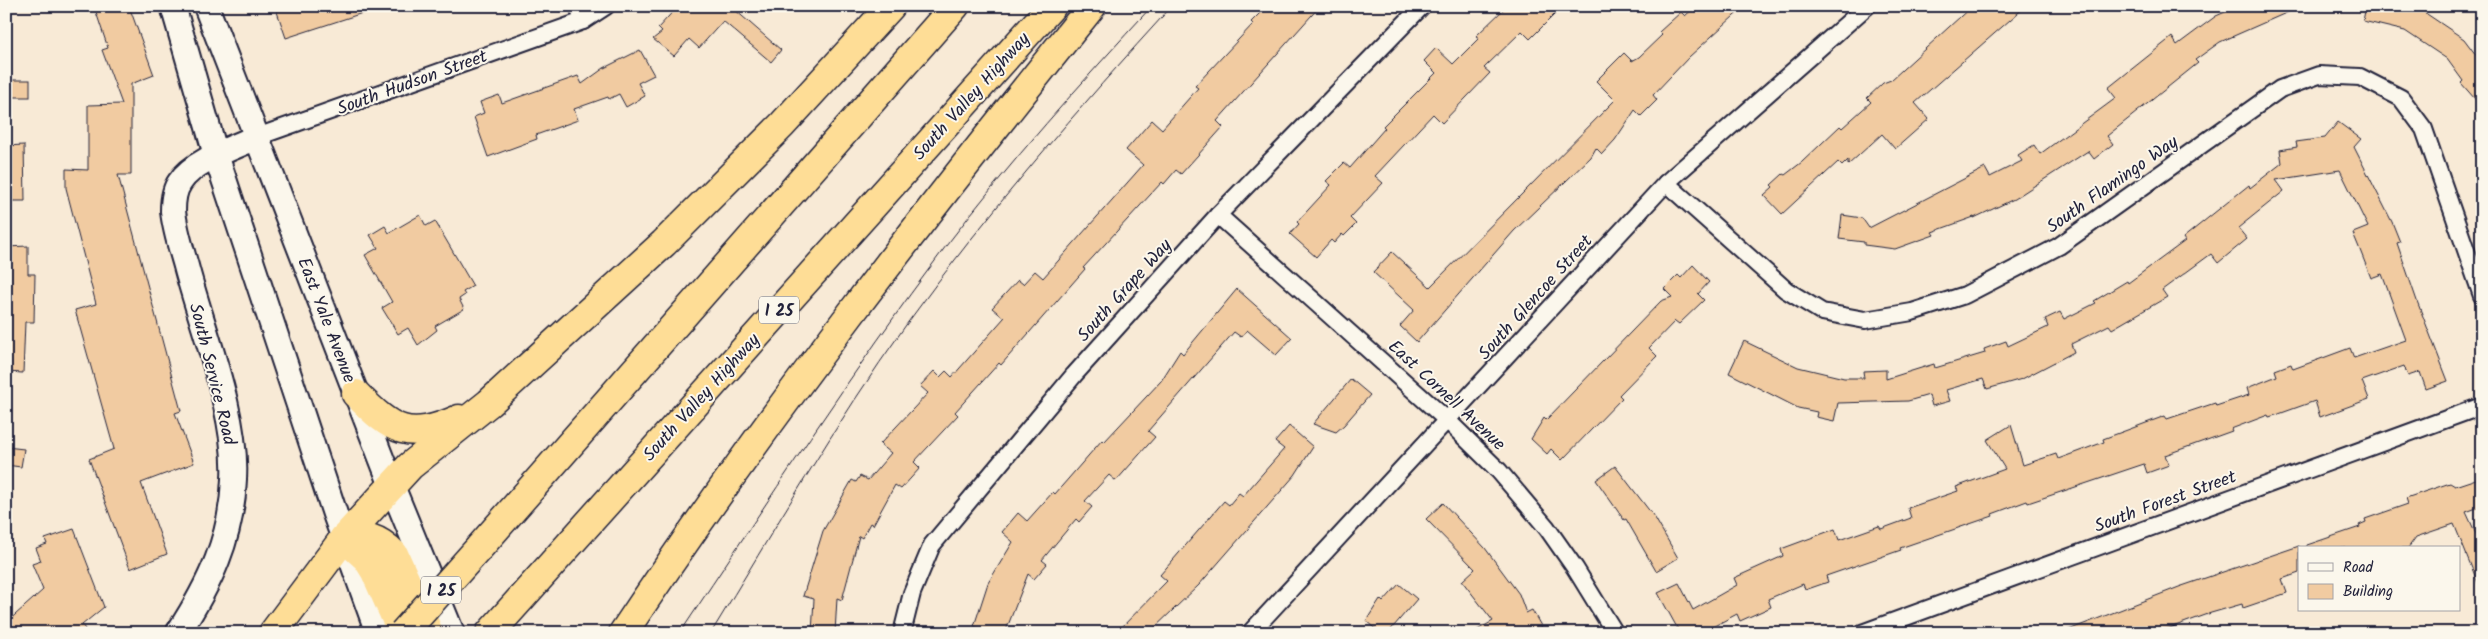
<svg xmlns="http://www.w3.org/2000/svg" width="2488" height="639" font-family="Kalam,sans-serif">
	<style>
		.building { fill: #f1cba1; stroke: #22223b }
		.lines { fill: none; stroke-linecap: round; stroke-linejoin: round }
		.street-casing { stroke: #22223b; stroke-width: 20 }
		.secondary-casing { stroke: #22223b; stroke-width: 28 }
		.highway-casing { stroke: #22223b; stroke-width: 31 }
		.street { stroke: #fbf7ec; stroke-width: 16 }
		.secondary { stroke: #fbf7ec; stroke-width: 24 }
		.highway { stroke: #fedd96; stroke-width: 28 }
		.tram { stroke: #22223b; stroke-width: 1 }
		.highway-bridge-casing { stroke: #22223b; stroke-width: 31; stroke-linecap: butt }
		.highway-bridge { stroke: #fedd96; stroke-width: 28 }
		.labels { text-anchor: middle; stroke-width: 4; stroke-linejoin: round; paint-order: stroke }
		.shield { fill: #fbf7ec; stroke: #636270; stroke-width: 1 }
		.shield-label { font-size: 16px; font-weight: bold; fill: #22223b }
		.street-label { font-size: 18px; fill: #22223b; stroke: #fbf7ec }
	</style>
	<rect width="100%" height="100%" fill="#f8ead6"/>
	<filter id="ink" filterUnits="userSpaceOnUse"><feTurbulence type="fractalNoise" baseFrequency=".02" numOctaves="2"/><feDisplacementMap in="SourceGraphic" scale="10" xChannelSelector="R" yChannelSelector="G"/><feConvolveMatrix kernelMatrix="1 2 1 2 8 2 1 2 1" color-interpolation-filters="sRGB"/></filter>
	<g filter="url(#ink)">
		<g class="building">
			<path d="M94,6H129L154,75L131,84V175H118L181,411L175,413L194,463L141,483L167,554L130,569L89,459L114,449L75,310L96,304L66,188V169L88,170V105L122,104L102,50L108,48Z"/>
			<path d="M275,6H377L378,8L286,38Z"/>
			<path d="M678,6H736L734,9L781,50L771,62L723,21L699,48L689,39L674,56L653,39L662,32L658,28Z"/>
			<path d="M1267,6H1320L1217,121L1223,127L1181,174L1176,170L1164,184L1162,182L1083,268L1085,269L1001,365L999,363L955,412L958,415L914,462L920,468L901,489L895,485L873,525L870,523L862,538L859,536L842,600L837,598L835,633H812L814,599L803,596L823,531L852,480L856,482L860,476L868,480L891,453L880,444L928,393L920,386L934,371L940,377L946,371L952,377L1004,318L992,308L1018,280L1023,284L1035,271L1043,278L1143,165L1126,150L1152,120L1162,129L1198,88L1195,86L1253,24L1251,22Z"/>
			<path d="M1507,6H1563L1530,39L1522,31L1484,68L1490,73L1442,123L1433,114L1375,176L1383,183L1350,218L1356,224L1344,236L1342,234L1334,243L1331,240L1316,257L1290,234L1299,224L1297,222L1331,185L1326,181L1344,163L1350,168L1385,128L1383,126L1436,73L1424,61L1436,48L1453,64L1479,38L1476,36Z"/>
			<path d="M1696,6H1745L1689,57L1653,95L1657,100L1641,116L1635,110L1615,140L1602,154L1596,148L1591,157L1514,231L1417,342L1400,326L1414,310L1373,272L1392,252L1430,287L1615,100L1596,81L1624,53L1632,61L1639,57L1662,35L1659,32L1681,12L1685,16Z"/>
			<path d="M1972,6H2026L1915,103L1929,119L1895,149L1882,134L1848,165V160L1842,166L1838,162L1782,214L1764,195L1773,187L1771,185L1783,174L1785,175L1802,162L1840,126L1842,128L1871,102L1867,98L1883,83L1891,80Z"/>
			<path d="M2239,6H2302L2220,42L2195,60L2198,63L2107,136L2113,144L2094,159L2088,151L2014,199L1974,218V217L1932,232L1934,235L1895,249L1864,245V242L1839,239L1842,215L1862,218L1869,228L1985,168L1990,177L2022,161L2018,155L2034,145L2040,154L2116,98L2108,88L2172,37L2177,45L2216,16Z"/>
			<path d="M2366,6H2415L2464,39L2482,63V107L2461,83L2463,81L2447,59L2405,31L2363,21Z"/>
			<path d="M640,50L654,75L638,83L645,96L626,107L619,94L609,99L608,97L574,109L578,120L536,135L537,139L488,157L474,117L484,113L480,102L499,95L502,103L578,76L582,84L604,68Z"/>
			<rect x="6" y="80" width="24" height="17"/>
			<path d="M2338,122L2361,139L2354,147L2392,222L2400,242L2397,243L2417,301L2448,381L2426,389L2420,372L2408,376L2404,366L2362,381L2369,399L2320,417L2315,401L2276,415L2269,417L2268,415L2231,429L2232,431L2165,455L2169,465L2147,473L2144,464L2028,503L2027,501L1992,514L1993,516L1900,548L1901,550L1826,576L1828,582L1805,590L1803,584L1768,599L1771,607L1740,621L1737,614L1701,633H1680L1658,593L1679,583L1693,610L1737,585L1734,578L1783,556L1781,549L1835,529L1839,540L1879,526L1881,529L1911,518L1908,508L1958,491L1956,487L2005,469L1987,440L2011,425L2023,465L2056,454L2058,459L2104,442L2103,439L2165,416L2167,419L2215,403L2216,406L2249,395L2247,388L2277,376L2275,370L2291,364L2293,369L2350,348L2354,358L2406,340L2382,274L2371,278L2360,250L2353,233L2368,227L2340,170L2276,180L2284,191L2238,228L2247,239L2218,263L2211,254L2162,290L2167,297L2112,329L2109,325L2071,344L2074,352L2022,379L1987,389L1983,379L1946,390L1950,401L1932,406L1929,395L1908,401L1838,403L1834,421L1816,417L1817,412L1798,408L1729,373L1744,341L1798,367L1844,378H1864L1863,371L1886,370V379L1934,364L1935,368L1985,353L1984,349L2006,341L2008,346L2048,327L2045,319L2060,312L2064,319L2096,303L2094,301L2127,281L2128,283L2185,241L2183,238L2249,185L2250,188L2282,163L2280,150L2297,147L2296,142L2325,138Z"/>
			<path d="M24,145L25,201H6V146Z"/>
			<path d="M420,215L426,226L435,221L473,286L463,292L465,295L459,299L464,309L435,326L437,330L418,345L408,328L398,334L382,308L392,302L365,255L378,248L370,235L385,226L389,233Z"/>
			<path d="M28,246V274H35L34,322H25L23,373L6,372V247Z"/>
			<path d="M1693,265L1709,282L1698,294L1704,300L1679,324L1675,321L1649,348L1657,356L1619,395L1622,398L1562,460L1551,449L1547,454L1531,439L1544,418L1546,420L1661,301L1672,297L1664,289L1678,275L1681,278Z"/>
			<path d="M1237,289L1292,338L1276,355L1247,330L1241,337L1234,332L1148,431L1155,437L1116,481L1109,475L1085,501L1092,507L1079,522L1076,519L1042,560L1047,564L1034,579L1028,574L1005,633H993L974,626L988,583L1013,542L1002,532L1018,513L1027,521L1053,492L1055,494L1102,440L1104,442L1161,381L1180,351L1183,354Z"/>
			<path d="M1351,379L1370,395L1344,425L1336,432L1313,424Z"/>
			<path d="M1289,426L1313,447L1295,475L1199,585L1149,633H1116L1167,581L1160,575L1224,501L1229,505L1239,493L1243,496L1284,449L1275,442Z"/>
			<path d="M6,447L24,449L21,467L6,465Z"/>
			<path d="M1615,466L1655,518L1678,558L1656,571L1626,519L1624,520L1596,480Z"/>
			<path d="M2482,477V506L2466,512L2482,547V593L2454,524L2416,537L2408,548H2307V545L2360,527L2359,525L2366,522L2365,519L2408,504L2406,498L2450,483L2455,486Z"/>
			<path d="M1443,503L1485,548L1519,594L1526,613L1532,610L1545,633H1472L1493,621L1462,581L1475,569L1426,519Z"/>
			<path d="M74,529L104,607L82,625L88,633H6V623L43,590L32,564L41,561L36,548L47,544L45,539Z"/>
			<path d="M2299,546V573L2282,579L2287,593L2243,608L2242,604L2211,613L2156,633H2066V631L2179,587Z"/>
			<path d="M1399,584L1417,599L1388,633H1380L1366,621L1380,599L1383,602Z"/>
		</g>
		<g class="lines">
			<g class="street-casing">
				<g id="street">
					<path d="M578,6L583,21"/>
					<path d="M257,137L583,21L606,6"/>
					<path d="M1666,183L1786,290L1822,312L1865,320L1912,312L1965,295L2059,246L2280,89L2319,75L2360,77L2401,98L2424,129L2482,296"/>
					<path d="M1218,215L1448,421L1499,471L1547,528L1575,568L1615,633"/>
					<path d="M902,633L912,593L932,545L1074,375L1218,215L1422,6"/>
					<path d="M1250,633L1666,183L1867,6"/>
					<path d="M1862,633L2482,406"/>
				</g>
			</g>
			<g class="secondary-casing">
				<g id="secondary">
					<path d="M173,6L216,155L335,514L378,633"/>
					<path d="M206,6L392,486L452,633"/>
					<path d="M178,633C210,584 232,538 234,479C238,416 202,328 186,266C181,248 175,230 173,211C173,202 174,190 180,182C193,161 235,147 257,137"/>
				</g>
			</g>
			<g class="highway-casing">
				<g id="highway">
					<path d="M356,394C393,432 408,441 459,419"/>
					<path d="M344,538C365,534 379,538 394,554L429,633"/>
					<path d="M344,538L367,559L375,572L402,633"/>
					<path d="M479,548L955,6"/>
					<path d="M273,633L344,538L410,466L489,403L664,243L782,125L891,6"/>
					<path d="M490,633L1052,6"/>
					<path d="M623,633C769,414 927,211 1092,6"/>
				</g>
			</g>
			<use href="#street" class="street"/>
			<use href="#secondary" class="secondary"/>
			<use href="#highway" class="highway"/>
			<g class="tram">
				<path d="M680,633C767,503 852,371 946,246C1010,162 1081,83 1152,6"/>
				<path d="M711,633C774,530 835,424 906,325C987,213 1078,109 1172,6"/>
			</g>
			<g class="highway-bridge-casing">
				<path id="highway-bridge" d="M403,633L479,548"/>
			</g>
			<use href="#highway-bridge" class="highway-bridge"/>
		</g>
	</g>
	<g class="labels">
		<g class="shield">
			<rect x="759" y="296.5" width="40" height="27" rx="4"/>
			<rect x="421" y="576.5" width="40" height="27" rx="4"/>
		</g>
		<g class="shield-label">
			<text x="779" y="316">I 25</text>
			<text x="441" y="596">I 25</text>
		</g>
		<g class="street-label">
			<text transform="translate(412 82) rotate(-20)" y="6">South Hudson Street</text>
			<text transform="translate(971 96) rotate(-48)" y="6">South Valley Highway</text>
			<text transform="translate(2112 184) rotate(-35)" y="6">South Flamingo Way</text>
			<text transform="translate(1124 290) rotate(-48)" y="6">South Grape Way</text>
			<text transform="translate(1535 297) rotate(-48)" y="6">South Glencoe Street</text>
			<text transform="translate(327 320) rotate(69)" y="6">East Yale Avenue</text>
			<text transform="translate(213 374) rotate(76)" y="6">South Service Road</text>
			<text transform="translate(1447 395) rotate(43)" y="6">East Cornell Avenue</text>
			<text transform="translate(701 397) rotate(-48)" y="6">South Valley Highway</text>
			<text transform="translate(2165 501) rotate(-20)" y="6">South Forest Street</text>
		</g>
	</g>
	<rect width="2488" height="639" fill="none" stroke="#fbf7ec" stroke-width="25"/>
	<rect x="12" y="12" width="2463" height="614" fill="none" stroke="#22223b" stroke-width="2" filter="url(#ink)"/>
	<rect x="2298" y="546" width="162" height="65" fill="#fbf7ec" stroke="#a4a2a5"/>
	<rect x="2308" y="563" width="25" height="8" fill="#fbf7ec" stroke="#a4a2a5"/>
	<text x="2343" y="572" font-size="15" fill="#22223b">Road</text>
	<rect x="2308" y="584" width="25" height="15" fill="#f1cba1" stroke="#a4a2a5"/>
	<text x="2343" y="596" font-size="15" fill="#22223b">Building</text>
</svg>
